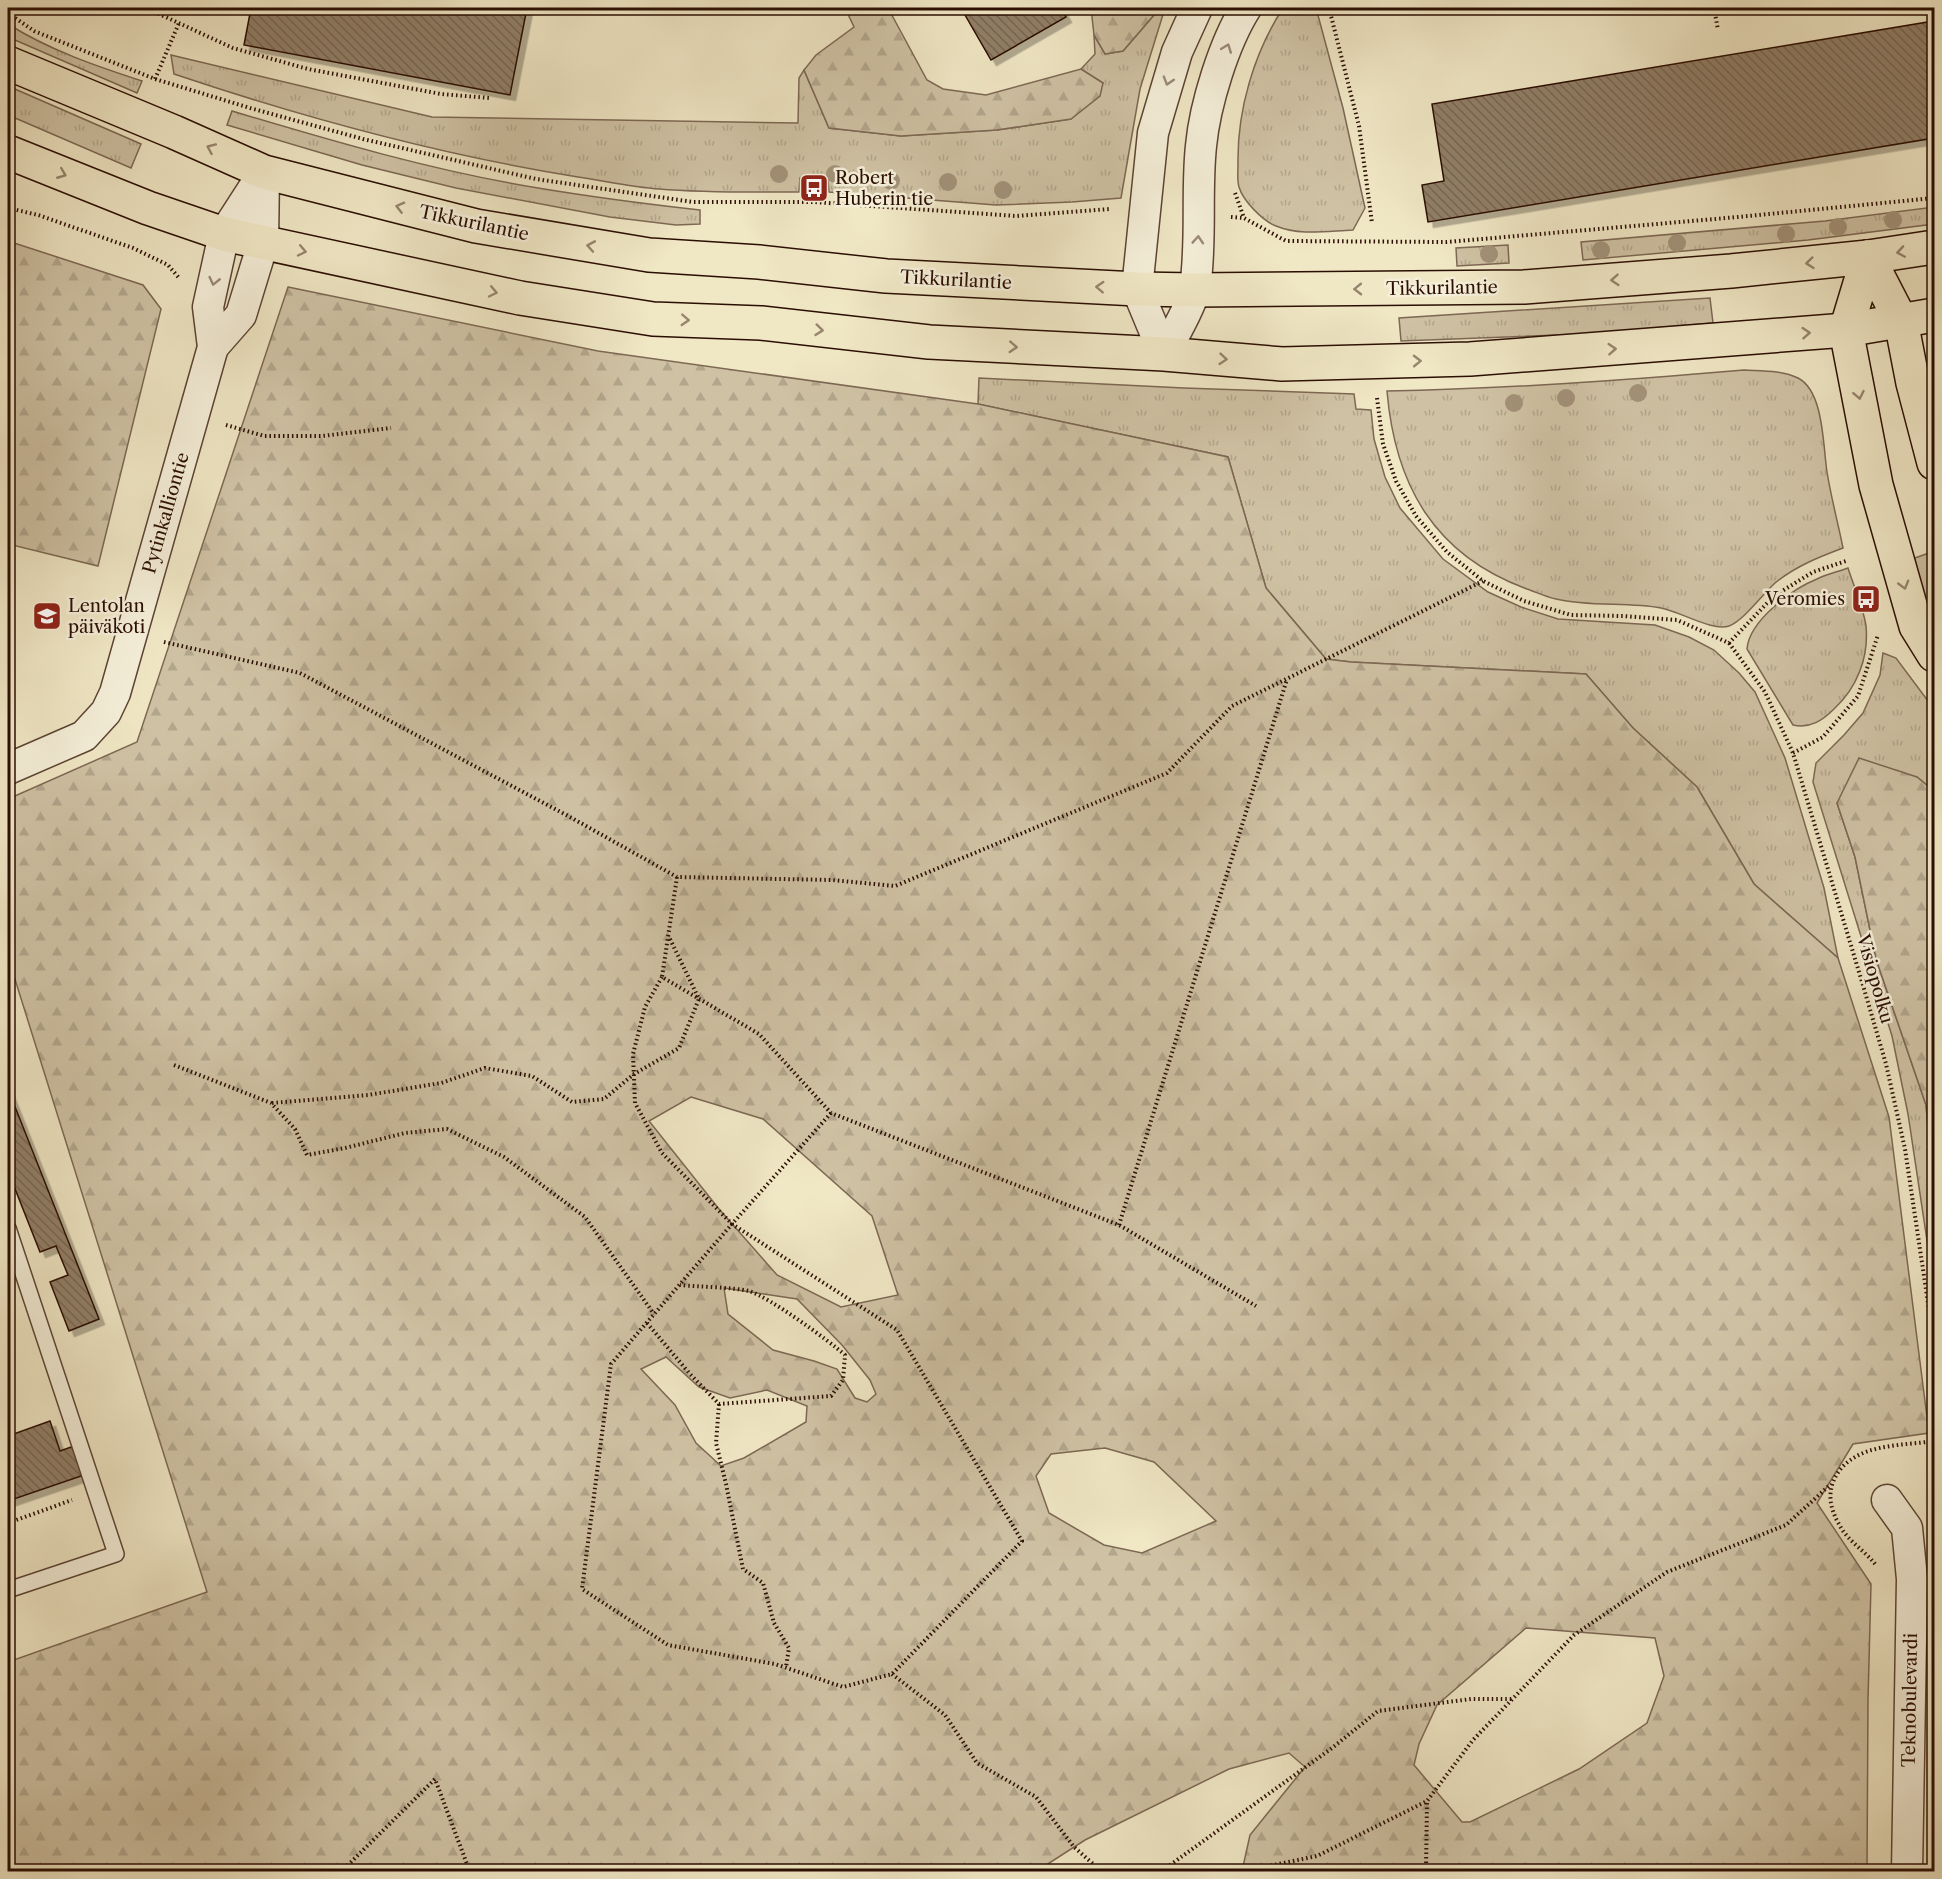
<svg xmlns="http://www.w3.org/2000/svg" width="1942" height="1879" font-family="'Libre Caslon Text',serif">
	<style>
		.grass { fill: url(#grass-tufts); stroke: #7d6854; stroke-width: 1.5 }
		.forest { fill: url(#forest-firs); stroke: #7d6854; stroke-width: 1.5; fill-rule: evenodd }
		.building { fill: url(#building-back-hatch); stroke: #2b0e03; stroke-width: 1.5; filter: url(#shadow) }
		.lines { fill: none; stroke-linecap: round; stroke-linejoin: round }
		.lane-casing { stroke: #5c4434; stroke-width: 18 }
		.street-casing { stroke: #5c4434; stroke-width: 33 }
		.primary-casing { stroke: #2b0e03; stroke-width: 36 }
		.highway-casing { stroke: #2b0e03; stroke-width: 36 }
		.path { stroke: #2b0e03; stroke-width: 4; stroke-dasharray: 1.5 3; stroke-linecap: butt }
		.lane { stroke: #f5efd9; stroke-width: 15 }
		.street { stroke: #f5efd9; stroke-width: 30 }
		.primary { stroke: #f0e7c5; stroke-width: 33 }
		.highway { stroke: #f0e7c5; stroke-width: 33 }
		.tree { fill: #a39279 }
		.oneway { stroke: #9a8a79 }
		.oneway2 { stroke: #97856e }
		.labels { text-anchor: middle; stroke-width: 5; stroke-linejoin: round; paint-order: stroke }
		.poi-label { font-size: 18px; fill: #2b0e03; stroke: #f5efd9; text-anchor: start }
		.street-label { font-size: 18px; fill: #2b0e03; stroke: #f5efd9 }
	</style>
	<defs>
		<pattern id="grass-tufts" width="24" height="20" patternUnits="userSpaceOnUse" patternTransform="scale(1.5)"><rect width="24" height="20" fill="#cfc2a4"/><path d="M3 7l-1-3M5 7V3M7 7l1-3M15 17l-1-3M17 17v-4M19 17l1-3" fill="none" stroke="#b2a68c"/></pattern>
		<pattern id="forest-firs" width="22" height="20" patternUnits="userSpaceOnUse" patternTransform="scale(1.5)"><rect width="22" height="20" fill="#cfc2a4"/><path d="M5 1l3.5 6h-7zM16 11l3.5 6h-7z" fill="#b2a68c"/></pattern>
		<pattern id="building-back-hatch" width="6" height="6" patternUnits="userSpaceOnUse" patternTransform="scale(1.5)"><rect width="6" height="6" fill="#917f68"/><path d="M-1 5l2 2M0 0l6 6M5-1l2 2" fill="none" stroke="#776653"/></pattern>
		<filter id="shadow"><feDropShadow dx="5.5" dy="5.5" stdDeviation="0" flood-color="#0004"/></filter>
	</defs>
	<rect width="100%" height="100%" fill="#f0e7c5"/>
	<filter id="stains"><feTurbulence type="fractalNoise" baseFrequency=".00333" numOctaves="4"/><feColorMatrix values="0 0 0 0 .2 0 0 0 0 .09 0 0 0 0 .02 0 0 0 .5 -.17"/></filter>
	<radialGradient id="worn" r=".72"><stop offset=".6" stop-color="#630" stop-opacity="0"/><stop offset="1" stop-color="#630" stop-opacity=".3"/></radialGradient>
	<g class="grass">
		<path d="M1160,8H1165L1140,89L1121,198L1072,202L996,205L829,192L828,180L800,178L799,192C752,192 705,193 659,189C632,187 605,181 578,177C441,155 305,118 174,74L171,55L432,117L798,123L799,78L804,70L829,128L901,136L997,130L1071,119L1103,83L1081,69L1095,54L1094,35L1105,54L1123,51Z"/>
		<path d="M1283,8H1316L1343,108L1365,208L1353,230C1327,231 1300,236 1276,226C1263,221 1243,201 1239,187C1237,181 1238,171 1238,164C1237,110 1254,53 1283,8Z"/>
		<path d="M8,24C49,50 96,66 142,81L137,93L8,37Z"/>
		<path d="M8,86L141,144L131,168L8,115Z"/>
		<path d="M232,111C332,141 434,171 538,188C592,197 646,204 700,210V224L676,225L610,217L456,188L362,165L227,125Z"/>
		<path d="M1934,207V224L1808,240L1583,260L1581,242L1825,221Z"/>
		<path d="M1508,245L1509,263L1457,266L1456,248Z"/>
		<path d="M1710,298L1713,323L1583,334L1401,341L1399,318Z"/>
		<path d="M1744,370C1761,371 1782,370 1798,378C1824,391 1823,447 1827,472C1831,497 1838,523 1843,548C1819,557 1796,566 1775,583C1763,594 1743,621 1729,626C1713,632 1679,611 1661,608C1627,602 1590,607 1556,599C1546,597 1536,592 1527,589C1434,555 1395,485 1387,391C1507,389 1625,380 1744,370Z"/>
		<path d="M979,378L1184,388L1354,394L1356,409L1371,410L1374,439L1385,477L1400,508L1443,559L1488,592L1521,607L1558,619L1655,625L1689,637L1714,650L1739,673L1755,692L1785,758L1824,888L1838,958L1754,884L1697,787L1633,728L1586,674L1351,662L1326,659L1266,588L1228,457L978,404Z"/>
		<path d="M1929,553L1934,567V623L1912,559Z"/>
		<path d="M1848,568C1853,584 1864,610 1866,626C1869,657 1857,688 1834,709C1823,720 1810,729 1793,725L1747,649C1749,621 1792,589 1817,579C1827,574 1837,572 1848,568Z"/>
		<path d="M1883,653L1896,658L1934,709V791L1917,777L1837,803L1855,857L1876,959L1926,1105L1934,1191V1287L1908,1114L1892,1036L1813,782L1816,763L1844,735L1863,713L1880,675Z"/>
		<path d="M1934,1621V1871L1930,1872V1871Z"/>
	</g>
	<g class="forest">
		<path d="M845,8H888L927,80L943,89L986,95L1081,69L1103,83L1100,96L1071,119L997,130L901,136L829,128L804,70L816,55L854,27Z"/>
		<path d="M1091,8H1160L1123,51L1105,54L1094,35Z"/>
		<path d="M8,241L143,285L161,309L98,566L8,544Z"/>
		<path d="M288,287L598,351L978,404L1228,457L1266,588L1326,659L1351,662L1586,674L1633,728L1697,787L1754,884L1838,958L1889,1117L1929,1433L1853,1444L1817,1503L1871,1584L1868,1700L1867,1871H1242L1250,1835L1305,1767L1289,1753L1229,1769L1085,1840L1037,1871H8V1662L207,1592L8,957V799L137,742ZM691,1097L763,1119L872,1216L898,1295L841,1307L777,1275L719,1209L649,1121ZM724,1288L797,1299L842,1345L870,1380L876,1394L867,1402L855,1398L837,1369L814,1361L773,1350L728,1314ZM666,1357L699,1387L730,1398L767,1390L807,1406L806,1422L744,1458L721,1466L696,1443L675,1405L641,1369ZM1105,1448L1154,1462L1216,1521L1142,1553L1104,1545L1049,1513L1036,1476L1051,1454ZM1526,1628L1655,1638L1664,1676L1647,1723L1579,1769L1470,1822H1462L1414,1765L1419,1744L1437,1705Z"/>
		<path d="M1859,758L1917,777L1934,791V1191L1926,1105L1876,959L1855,857L1837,803Z"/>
	</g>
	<g class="building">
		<path d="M251,8H527L510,95L244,45Z"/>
		<path d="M961,8H1061L1066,17L991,60Z"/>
		<path d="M1934,21V138L1428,222L1422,185L1444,181L1432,104Z"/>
		<path d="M8,1089L99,1319L69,1331L50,1282L68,1275L56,1246L40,1252L8,1171Z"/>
		<path d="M50,1421L60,1451L74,1446L84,1475L8,1501V1436Z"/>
	</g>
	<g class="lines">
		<g class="lane-casing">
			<path id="lane" d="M8,1228L116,1554L8,1590"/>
		</g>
		<g class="street-casing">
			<g id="street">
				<path d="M213,347L241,315L263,243L264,172"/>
				<path d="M1164,354C1172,339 1193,302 1195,288C1202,241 1196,193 1201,146C1205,104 1224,43 1246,8"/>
				<path d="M1164,354L1137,289L1153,133L1177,52L1197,8"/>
				<path d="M8,769L84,736L106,712L115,693L213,347L208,307L224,234L264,172"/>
				<path d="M1887,1500L1907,1528L1912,1579L1907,1872"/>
			</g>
		</g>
		<g class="primary-casing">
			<g id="primary">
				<path d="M8,63L174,132L264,172L476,226L649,255L759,262L886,276L1137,289L1195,290L1524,287L1731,271L1868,257L1934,247"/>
				<path d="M8,152L148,208L224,234L520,298L653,319L761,323L929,342L1164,354L1282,364L1470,359L1846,330L1934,315"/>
			</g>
		</g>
		<g class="highway-casing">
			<g id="highway">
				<path d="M1868,257L1846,330L1876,485L1916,626L1934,655"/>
				<path d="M1868,257L1901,321L1913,383L1934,463"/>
			</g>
		</g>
		<g class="path">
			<path d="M146,8L233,48L308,69L441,94L489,98"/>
			<path d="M1329,8L1359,126L1372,223"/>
			<path d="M1714,8L1718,30"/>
			<path d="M8,13L34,31L155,79L250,108L363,139L536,179L693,202H814L1016,216L1110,209"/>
			<path d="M155,79L179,23"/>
			<path d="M814,188V202"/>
			<path d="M1235,193L1244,218"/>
			<path d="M8,208L38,215L133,248L168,265L179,278"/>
			<path d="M1231,217L1244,218L1286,241L1447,242L1738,217L1934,198"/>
			<path d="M1377,398L1383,444L1396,481L1416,516L1447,552L1483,581L1524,601L1571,615L1623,616L1677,620L1729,643L1774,596L1813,572L1846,561"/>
			<path d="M226,425L264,436H322L391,428"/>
			<path d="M164,642L300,673L570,817L677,877L832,880L895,886L1167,773L1232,706L1483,581"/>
			<path d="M1729,643L1765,692L1793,753L1862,982L1886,1064L1905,1149L1934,1343"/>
			<path d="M1793,753L1823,737L1858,696L1878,635"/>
			<path d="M677,877L662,977L759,1034L831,1113L1119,1225L1256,1306"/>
			<path d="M662,977L645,1007L633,1054L635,1103L662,1153L732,1224L611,1364L582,1589L668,1645L775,1664L843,1687L892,1674L1022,1541L897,1330L732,1224L831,1113"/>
			<path d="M174,1065L271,1103L295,1129L307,1155L345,1148L405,1133L447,1129L504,1157L585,1217L654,1314"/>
			<path d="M272,1103L368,1095L441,1083L485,1068L532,1076L572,1102L604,1099L634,1074L679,1048L699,999L669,937"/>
			<path d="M1119,1225L1287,679"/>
			<path d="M647,1323L690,1374L719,1404L831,1396L843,1380L845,1355C828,1340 769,1297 749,1291C731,1287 699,1287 680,1285"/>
			<path d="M719,1404L716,1443L726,1484L743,1569L763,1583L774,1623L789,1648L786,1667"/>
			<path d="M8,1523L72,1500"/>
			<path d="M1875,1564C1865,1551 1848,1541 1840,1526C1830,1509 1826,1492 1837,1474C1857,1443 1901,1446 1934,1441"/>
			<path d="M892,1674L945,1715L977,1763L1036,1797L1074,1847L1102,1872"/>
			<path d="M341,1872L435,1779L470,1872"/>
			<path d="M1165,1872L1166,1868L1332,1748L1378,1711L1471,1699H1513"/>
			<path d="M1240,1872L1317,1856L1427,1801L1473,1740L1574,1635L1667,1572L1786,1525L1831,1484"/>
			<path d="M1426,1872L1427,1801"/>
		</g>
		<use href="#lane" class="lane"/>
		<use href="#street" class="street"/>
		<use href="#primary" class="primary"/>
		<use href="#highway" class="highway"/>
	</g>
	<g class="tree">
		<circle cx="779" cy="174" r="9"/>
		<circle cx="835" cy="174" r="9"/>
		<circle cx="891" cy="181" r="9"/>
		<circle cx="948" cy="182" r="9"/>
		<circle cx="1003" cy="190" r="9"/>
		<circle cx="1893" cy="220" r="9"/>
		<circle cx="1838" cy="227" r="9"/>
		<circle cx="1786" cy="234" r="9"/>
		<circle cx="1677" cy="243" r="9"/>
		<circle cx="1601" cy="250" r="9"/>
		<circle cx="1489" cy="254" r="9"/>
		<circle cx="1638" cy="393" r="9"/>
		<circle cx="1566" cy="398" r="9"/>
		<circle cx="1514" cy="403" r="9"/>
	</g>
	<defs><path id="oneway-chevron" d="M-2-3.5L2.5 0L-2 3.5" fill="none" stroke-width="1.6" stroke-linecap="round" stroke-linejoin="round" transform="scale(1.5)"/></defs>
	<g class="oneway">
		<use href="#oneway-chevron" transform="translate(1227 48) rotate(-69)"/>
		<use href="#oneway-chevron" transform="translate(1168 81) rotate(107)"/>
		<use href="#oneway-chevron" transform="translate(1198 240) rotate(-86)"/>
		<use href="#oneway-chevron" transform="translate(214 281) rotate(103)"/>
	</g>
	<g class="oneway2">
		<use href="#oneway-chevron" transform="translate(211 148) rotate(-156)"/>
		<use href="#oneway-chevron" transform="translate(62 174) rotate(22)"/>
		<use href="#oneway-chevron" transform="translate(400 207) rotate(-166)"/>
		<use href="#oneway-chevron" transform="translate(591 246) rotate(-170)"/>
		<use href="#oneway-chevron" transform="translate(302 251) rotate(12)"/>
		<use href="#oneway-chevron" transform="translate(1901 252) rotate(171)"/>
		<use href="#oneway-chevron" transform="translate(1810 263) rotate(174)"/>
		<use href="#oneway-chevron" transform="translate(1615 280) rotate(176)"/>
		<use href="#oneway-chevron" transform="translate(1100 287) rotate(-177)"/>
		<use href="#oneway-chevron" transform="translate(1358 289) rotate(179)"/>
		<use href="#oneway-chevron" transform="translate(493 292) rotate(12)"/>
		<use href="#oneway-chevron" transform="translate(685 320) rotate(3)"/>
		<use href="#oneway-chevron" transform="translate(819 330) rotate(6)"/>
		<use href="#oneway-chevron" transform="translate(1806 333) rotate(-4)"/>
		<use href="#oneway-chevron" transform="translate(1013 347) rotate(3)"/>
		<use href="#oneway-chevron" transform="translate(1612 349) rotate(-4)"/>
		<use href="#oneway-chevron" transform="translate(1223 359) rotate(5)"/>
		<use href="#oneway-chevron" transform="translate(1417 361) rotate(-1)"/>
		<use href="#oneway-chevron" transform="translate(1859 395) rotate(79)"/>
		<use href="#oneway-chevron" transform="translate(1904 585) rotate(74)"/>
	</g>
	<defs>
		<g id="bus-square" transform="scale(1.5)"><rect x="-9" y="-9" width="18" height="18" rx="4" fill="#8f2418" stroke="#f5efd9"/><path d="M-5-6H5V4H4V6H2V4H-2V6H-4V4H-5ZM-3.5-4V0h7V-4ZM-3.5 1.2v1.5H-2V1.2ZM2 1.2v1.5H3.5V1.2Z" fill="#fff"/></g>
		<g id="school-square" transform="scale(1.5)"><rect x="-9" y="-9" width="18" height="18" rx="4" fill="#8f2418" stroke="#f5efd9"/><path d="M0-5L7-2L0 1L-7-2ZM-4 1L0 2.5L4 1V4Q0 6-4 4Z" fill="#fff"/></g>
	</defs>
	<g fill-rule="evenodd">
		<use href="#bus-square" x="814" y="188"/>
		<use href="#bus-square" x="1866" y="599"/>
		<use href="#school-square" x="47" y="616"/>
	</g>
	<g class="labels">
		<g class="poi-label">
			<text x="835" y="184">Robert<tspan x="835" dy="21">Huberin tie</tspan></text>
			<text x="1845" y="605" text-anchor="end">Veromies</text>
			<text x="68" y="612">Lentolan<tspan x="68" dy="21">päiväkoti</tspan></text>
		</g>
		<g class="street-label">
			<text transform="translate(474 223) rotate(12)" y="6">Tikkurilantie</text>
			<text transform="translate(956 280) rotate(3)" y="6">Tikkurilantie</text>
			<text transform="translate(1442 288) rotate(-1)" y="6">Tikkurilantie</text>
			<text transform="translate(166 513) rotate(-74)" y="6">Pytinkalliontie</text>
			<text transform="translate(1875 979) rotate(74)" y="6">Visiopolku</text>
			<text transform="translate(1910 1700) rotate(-89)" y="6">Teknobulevardi</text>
		</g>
	</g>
	<rect width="1942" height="1879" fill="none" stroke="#f0e7c5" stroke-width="30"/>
	<rect x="9" y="9" width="1924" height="1861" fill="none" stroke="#2b0e03" stroke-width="3"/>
	<rect x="15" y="15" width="1912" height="1849" fill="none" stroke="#2b0e03" stroke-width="1.5"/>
	<rect width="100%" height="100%" filter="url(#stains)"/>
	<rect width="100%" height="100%" fill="url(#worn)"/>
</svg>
